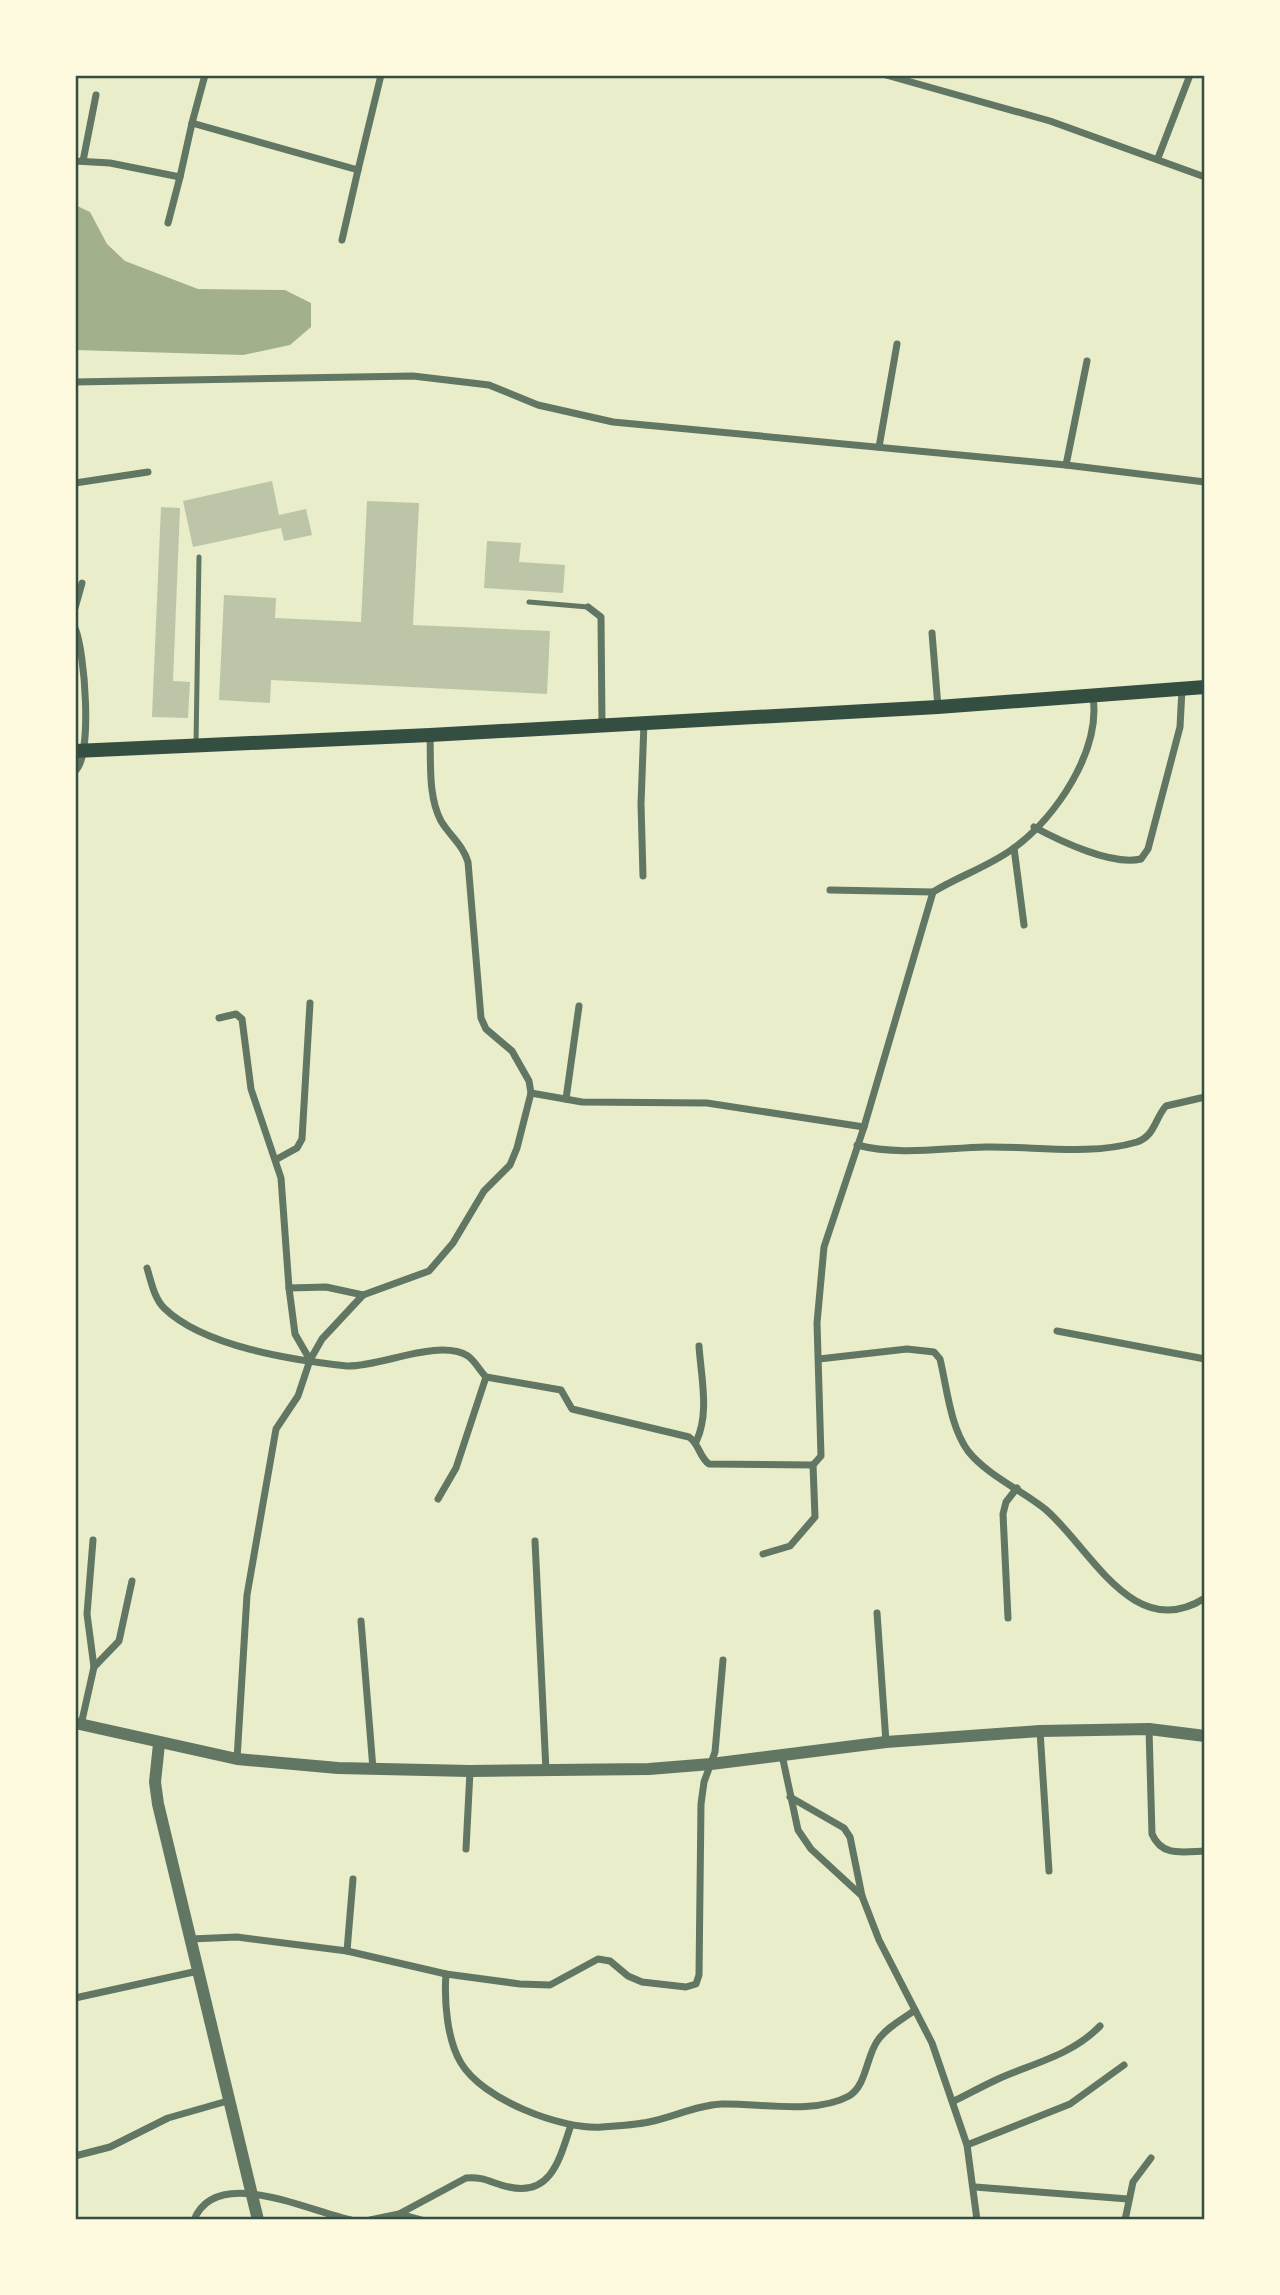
<svg xmlns="http://www.w3.org/2000/svg" width="1280" height="2295" font-family="Poppins,sans-serif">
	<style>
		.water { fill: #a3b18a }
		.building { fill: #bcc5a7 }
		.lines { fill: none; stroke-linecap: round; stroke-linejoin: round }
		.service { stroke: #617663; stroke-width: 5 }
		.minor { stroke: #617663; stroke-width: 7 }
		.tertiary { stroke: #617663; stroke-width: 12 }
		.secondary { stroke: #344e41; stroke-width: 14 }
		.neatline { fill: none; stroke: #344e41; stroke-width: 2.5 }
	</style>
	<rect width="100%" height="100%" fill="#e9edc9"/>
	<path class="water" d="M75,205L90,212L107,244L125,261L198,289L285,290L311,303V327L290,345L243,355L75,350Z"/>
	<g class="building">
		<path d="M272,481L279,515L306,509L312,535L284,541L281,528L193,547L183,501Z"/>
		<path d="M367,501L419,503L413,625L550,631L547,694L271,680L270,703L219,700L224,595L276,598L275,618L361,622Z"/>
		<path d="M161,507L180,508L173,681L190,682L188,718L152,717Z"/>
		<path d="M487,541L521,543L519,562L565,565L563,593L484,588Z"/>
	</g>
	<g class="lines">
		<g class="service">
			<path d="M529,602L588,607"/>
			<path d="M196,744L199,557"/>
		</g>
		<g class="minor">
			<path d="M886,75L1050,121L1205,177"/>
			<path d="M192,123L205,75"/>
			<path d="M1158,158L1190,75"/>
			<path d="M75,161L110,163L180,177L192,123L358,170L381,75"/>
			<path d="M83,161L96,95"/>
			<path d="M168,223L180,177"/>
			<path d="M342,240L358,170"/>
			<path d="M75,382L413,376L489,385L538,405L613,422L1066,465L1205,482"/>
			<path d="M879,447L897,344"/>
			<path d="M1066,465L1087,361"/>
			<path d="M75,483L148,472"/>
			<path d="M588,607L601,617L602,725"/>
			<path d="M75,608L82,583"/>
			<path d="M75,628C85,651 93,756 75,771"/>
			<path d="M932,633L938,707"/>
			<path d="M1034,827C1060,841 1112,866 1141,859L1148,849L1180,727L1182,689"/>
			<path d="M1014,848L1024,925"/>
			<path d="M643,876L641,804L644,723"/>
			<path d="M830,890L933,892"/>
			<path d="M219,1018L236,1014L242,1019L251,1089L281,1178L289,1288L295,1334L310,1360"/>
			<path d="M531,1093L582,1102L707,1103L864,1127"/>
			<path d="M566,1099L579,1006"/>
			<path d="M857,1145C899,1156 943,1148 986,1147C1034,1146 1090,1156 1137,1142C1155,1136 1155,1118 1166,1106L1205,1097"/>
			<path d="M277,1159L297,1148L302,1139L310,1003"/>
			<path d="M147,1268C151,1281 154,1298 164,1308C204,1347 293,1360 347,1366C381,1367 438,1338 468,1356C475,1361 480,1371 486,1377L561,1390L572,1409L689,1437C700,1445 699,1457 709,1464L813,1465L821,1456L817,1323L824,1247L864,1127L933,892C959,876 990,866 1014,848C1056,817 1101,751 1093,697"/>
			<path d="M289,1288L326,1287L363,1295"/>
			<path d="M1057,1331L1205,1359"/>
			<path d="M819,1359L907,1349L934,1352L940,1359C947,1388 950,1426 968,1451C987,1475 1021,1490 1045,1509C1090,1547 1133,1644 1205,1598"/>
			<path d="M696,1442C710,1413 701,1377 699,1346"/>
			<path d="M438,1499L456,1468L486,1377"/>
			<path d="M535,1541L546,1771"/>
			<path d="M763,1554L790,1546L815,1517L813,1465"/>
			<path d="M877,1613L886,1742"/>
			<path d="M1008,1618L1003,1514L1006,1502L1017,1488"/>
			<path d="M361,1621L373,1769"/>
			<path d="M94,1667L119,1641L132,1581"/>
			<path d="M81,1725L94,1667L87,1614L93,1540"/>
			<path d="M1149,1729L1152,1834C1162,1857 1182,1852 1205,1851"/>
			<path d="M1040,1731L1049,1871"/>
			<path d="M782,1755L798,1830L811,1849L862,1896L879,1940L932,2043L967,2145L977,2220"/>
			<path d="M237,1759L247,1595L276,1429L298,1396L310,1360L322,1339L363,1295L429,1271L453,1243L484,1191L510,1165L517,1148L531,1093L529,1081L512,1051L486,1029L481,1018L468,862C463,845 450,836 441,821C428,797 431,763 430,735"/>
			<path d="M790,1797L844,1828L850,1837L862,1896"/>
			<path d="M466,1849L470,1771"/>
			<path d="M191,1939L237,1937L347,1951L446,1974L520,1984L550,1985L598,1959L610,1961L628,1976L642,1982L686,1987L696,1984L699,1975L701,1804L704,1782L715,1752L723,1660"/>
			<path d="M347,1951L353,1879"/>
			<path d="M446,1974C444,2001 447,2040 461,2063C482,2099 561,2130 602,2127C617,2126 634,2125 649,2122C674,2117 697,2105 722,2104C759,2103 814,2115 849,2096C867,2085 866,2056 878,2040C887,2027 903,2019 915,2010"/>
			<path d="M75,1998L198,1971"/>
			<path d="M954,2101C968,2094 983,2086 998,2079C1034,2063 1072,2055 1100,2026"/>
			<path d="M967,2145L1070,2104L1124,2065"/>
			<path d="M75,2156L110,2147L168,2118L231,2100"/>
			<path d="M975,2187L1128,2199"/>
			<path d="M399,2214L421,2220"/>
			<path d="M194,2220C216,2164 311,2212 351,2220"/>
			<path d="M370,2220L399,2214L466,2178C484,2176 493,2184 509,2187C552,2197 560,2157 571,2125"/>
			<path d="M1125,2220L1133,2182L1151,2158"/>
		</g>
		<g class="tertiary">
			<path d="M75,1723L237,1759L338,1768L470,1771L649,1769L711,1764L886,1742L1040,1731L1149,1729L1205,1736"/>
			<path d="M159,1744L155,1782L158,1804L258,2220"/>
		</g>
		<path class="secondary" d="M75,751L430,735L938,707L1205,687"/>
	</g>
	<rect width="1280" height="2295" fill="none" stroke="#fefae0" stroke-width="154"/>
	<rect x="77" y="77" width="1126" height="2141" class="neatline"/>
</svg>
